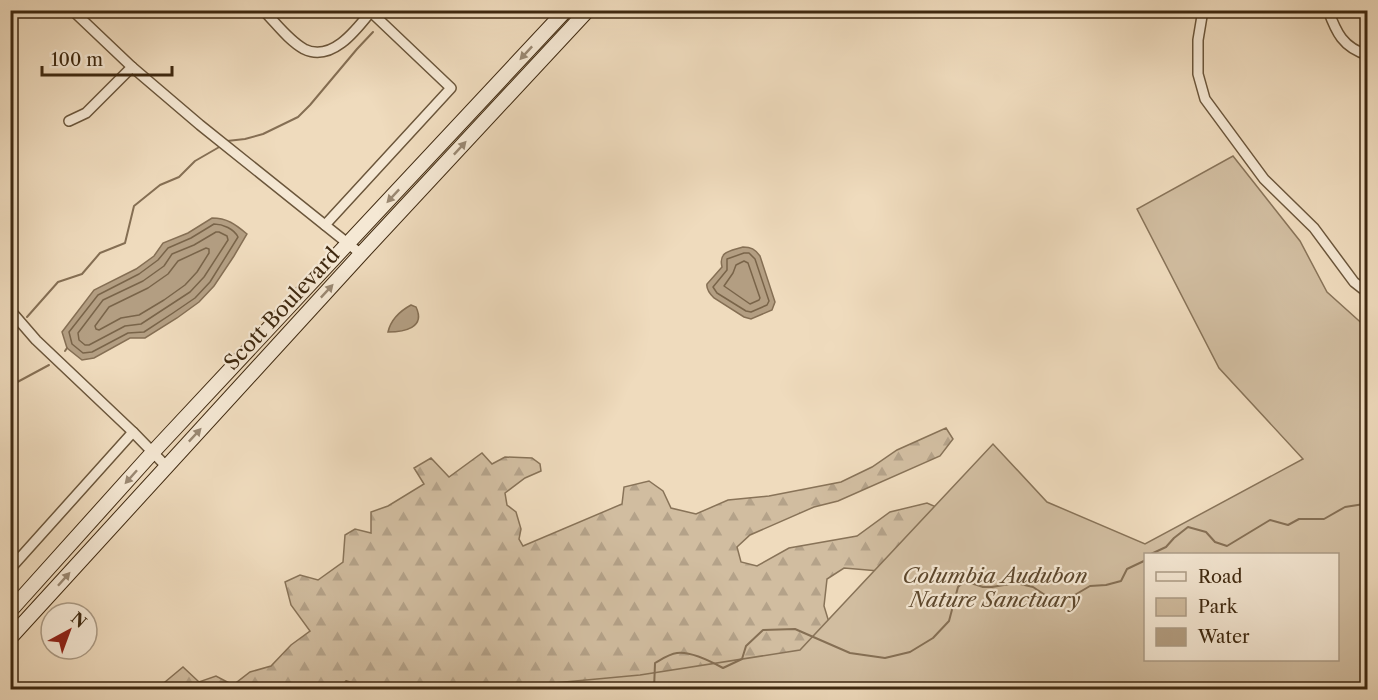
<svg xmlns="http://www.w3.org/2000/svg" width="1378" height="700" font-family="'Libre Caslon Text',serif">
	<style>
		.forest { fill: url(#forest-firs); stroke: #887358; stroke-width: 1.5 }
		.park { fill: #d1bda0; stroke: #887358; stroke-width: 1.5; fill-rule: evenodd }
		.water { fill: #b39e82; stroke: #856f54; stroke-width: 1.5 }
		.lines { fill: none; stroke-linecap: round; stroke-linejoin: round }
		.shore { stroke: #796449; stroke-width: 1.5 }
		.stream { stroke: #856f54; stroke-width: 2 }
		.street-casing { stroke: #6b563b; stroke-width: 12 }
		.secondary-casing { stroke: #3f2910; stroke-width: 16 }
		.street { stroke: #f5e8d4; stroke-width: 9 }
		.secondary { stroke: #f5e8d4; stroke-width: 14 }
		.oneway { fill: #9a8872 }
		.labels { text-anchor: middle; stroke-width: 4.5; stroke-linejoin: round; paint-order: stroke }
		.street-label { font-size: 21px; fill: #3f2910; stroke: #f5e8d4 }
		.park-label { font-size: 21px; font-style: italic; fill: #5c472d; stroke: #f5e8d4 }
	</style>
	<defs>
		<pattern id="forest-firs" width="22" height="20" patternUnits="userSpaceOnUse" patternTransform="scale(1.5)"><rect width="22" height="20" fill="#d1bda0"/><path d="M5 1l3.5 6h-7zM16 11l3.5 6h-7z" fill="#b4a289"/></pattern>
	</defs>
	<rect width="100%" height="100%" fill="#efdbbd"/>
	<filter id="stains"><feTurbulence type="fractalNoise" baseFrequency=".00333" numOctaves="4"/><feColorMatrix values="0 0 0 0 .2 0 0 0 0 .09 0 0 0 0 .02 0 0 0 .5 -.17"/></filter>
	<radialGradient id="worn" r=".72"><stop offset=".6" stop-color="#630" stop-opacity="0"/><stop offset="1" stop-color="#630" stop-opacity=".3"/></radialGradient>
	<path class="forest" d="M946,428L953,439L940,456L838,501L814,507L750,535L737,547L741,562L757,566L789,548L857,536L890,512L927,503L943,510L879,571L844,568L827,579L824,606L831,629L1146,660H1338L1367,689L167,690L165,682L183,667L199,682L216,676L233,685L250,672L271,666L291,645L310,631L291,605L285,582L300,575L318,580L343,562L345,535L355,529L371,533V512L388,506L424,484L414,468L431,458L449,477L482,453L492,464L505,457L532,458L540,464L541,471L525,478L505,493L507,505L516,512L521,529L519,539L523,546L622,504L624,487L649,481L663,491L671,508L696,514L728,500L769,496L841,482L872,467L897,450Z"/>
	<path class="park" d="M1233,156L1300,241L1327,292L1367,328V689L838,690L832,684L819,690L489,689L640,675L800,650L993,444L1047,502L1145,544L1303,459L1219,368L1137,209ZM1146,554H1338V660H1146Z"/>
	<g class="water">
		<path d="M212,218C227,218 235,224 247,234L234,256L214,286L199,302L177,318L145,338H130L94,358L82,360L67,348L62,332L94,290L136,269L154,256L163,243L188,233Z"/>
		<path d="M743,247C751,247 755,249 760,256L775,302L772,310L751,319L744,317L714,298C710,294 706,289 707,284L722,267C718,251 731,251 743,247Z"/>
		<path d="M411,305L416,307C426,328 404,332 388,332C391,319 400,311 411,305Z"/>
	</g>
	<g class="lines">
		<g class="shore">
			<path d="M214,224C223,224 234,229 238,237L210,282L195,298L173,313L144,332L128,333L92,352L83,353L72,344L69,332L98,295L139,274L158,260L168,248L191,238Z"/>
			<path d="M216,232H219L227,236L228,240L204,277L190,292L141,324L125,326L89,345H85L79,340L78,333L103,300L143,281L164,266L172,254L194,245Z"/>
			<path d="M206,248L209,249V253L197,272L185,285L164,300L139,315L121,318L99,330L96,329L95,326L109,307L148,288L168,274L178,261Z"/>
			<path d="M744,253H749L755,259L769,301L767,305L751,312L746,311L717,293L713,287L727,270V259Z"/>
			<path d="M744,261L748,263L760,298L759,300L750,304L724,286L733,273L736,265Z"/>
		</g>
		<g class="stream">
			<path d="M389,17L397,10"/>
			<path d="M225,143L227,141L245,139L263,134L298,117L310,105L357,49L373,32"/>
			<path d="M27,317L58,282L82,274L100,253L125,243L134,206L160,185L179,177L195,161L221,146"/>
			<path d="M10,338L18,328"/>
			<path d="M65,351L67,348"/>
			<path d="M10,386L49,365"/>
			<path d="M1151,554L1166,547L1174,538L1188,527L1206,532L1215,542L1227,546L1270,520L1288,525L1299,519H1324L1345,507L1364,504L1368,499"/>
			<path d="M340,690L346,681L358,685L366,690"/>
			<path d="M654,690L655,663C662,659 669,654 677,653C691,651 712,662 723,668L742,659L746,646L763,630L795,629L850,653L885,658L910,652L933,638L949,621L958,587L965,581L983,587H992L1016,583L1033,587L1045,595L1056,600L1073,596L1090,586L1106,585L1121,581L1127,569L1146,560"/>
		</g>
		<g class="street-casing">
			<g id="street">
				<path d="M72,10L132,67L200,125L361,254"/>
				<path d="M263,10C276,23 288,40 304,49C332,63 357,29 372,10"/>
				<path d="M1203,10L1198,40V74L1205,99L1264,179L1314,228L1354,282L1368,293"/>
				<path d="M1328,10C1336,32 1343,48 1368,55"/>
				<path d="M69,121L86,113L132,67"/>
				<path d="M325,225L451,88L371,12"/>
				<path d="M10,310L36,340L133,432L166,466"/>
				<path d="M10,569L133,432"/>
			</g>
		</g>
		<g class="secondary-casing">
			<g id="secondary">
				<path d="M10,611L153,452L566,10"/>
				<path d="M10,638L361,254L588,10"/>
			</g>
		</g>
		<use href="#street" class="street"/>
		<use href="#secondary" class="secondary"/>
	</g>
	<defs><path id="oneway-solid" d="M-6-.8H1V-3.2L6.5 0L1 3.2V.8H-6Z" transform="scale(1.5)"/></defs>
	<g class="oneway">
		<use href="#oneway-solid" transform="translate(526 53) rotate(133)"/>
		<use href="#oneway-solid" transform="translate(460 148) rotate(-47)"/>
		<use href="#oneway-solid" transform="translate(393 196) rotate(133)"/>
		<use href="#oneway-solid" transform="translate(327 291) rotate(-47)"/>
		<use href="#oneway-solid" transform="translate(195 435) rotate(-47)"/>
		<use href="#oneway-solid" transform="translate(131 477) rotate(132)"/>
		<use href="#oneway-solid" transform="translate(64 579) rotate(-48)"/>
	</g>
	<g class="labels">
		<g class="street-label">
			<text transform="translate(282 309) rotate(-47)" y="7">Scott Boulevard</text>
		</g>
		<g class="park-label">
			<text x="995" y="583">Columbia Audubon<tspan x="995" dy="24">Nature Sanctuary</tspan></text>
		</g>
	</g>
	<rect width="1378" height="700" fill="none" stroke="#efdbbd" stroke-width="36"/>
	<rect x="12" y="12" width="1354" height="676" fill="none" stroke="#3f2910" stroke-width="3"/>
	<rect x="18" y="18" width="1342" height="664" fill="none" stroke="#3f2910" stroke-width="1.5"/>
	<rect x="1144" y="553" width="195" height="108" fill="#f5e8d4" stroke="#ac9c86" stroke-width="1.5"/>
	<rect x="1156" y="572" width="30" height="9" fill="#f5e8d4" stroke="#ac9c86" stroke-width="1.5"/>
	<text x="1198" y="583" font-size="18" fill="#3f2910">Road</text>
	<rect x="1156" y="598" width="30" height="18" fill="#d1bda0" stroke="#ac9c86" stroke-width="1.5"/>
	<text x="1198" y="613" font-size="18" fill="#3f2910">Park</text>
	<rect x="1156" y="628" width="30" height="18" fill="#b39e82" stroke="#ac9c86" stroke-width="1.5"/>
	<text x="1198" y="643" font-size="18" fill="#3f2910">Water</text>
	<g transform="translate(69 631) rotate(41)"><circle r="28" fill="#f5e8d4" stroke="#ac9c86" stroke-width="1.5"/>
	<path d="M0-4.5L10 22L0 15L-10 22Z" fill="#8f2418"/>
	<text y="-9" font-size="16" font-weight="bold" text-anchor="middle" fill="#3f2910">N</text>
	</g>
	<path d="M42 66v9h130v-9" fill="none" stroke="#3f2910" stroke-width="3"/>
	<text x="51" y="66" font-size="18" fill="#3f2910" stroke="#f5e8d4" stroke-width="4.5" paint-order="stroke">100 m</text>
	<rect width="100%" height="100%" filter="url(#stains)"/>
	<rect width="100%" height="100%" fill="url(#worn)"/>
</svg>
